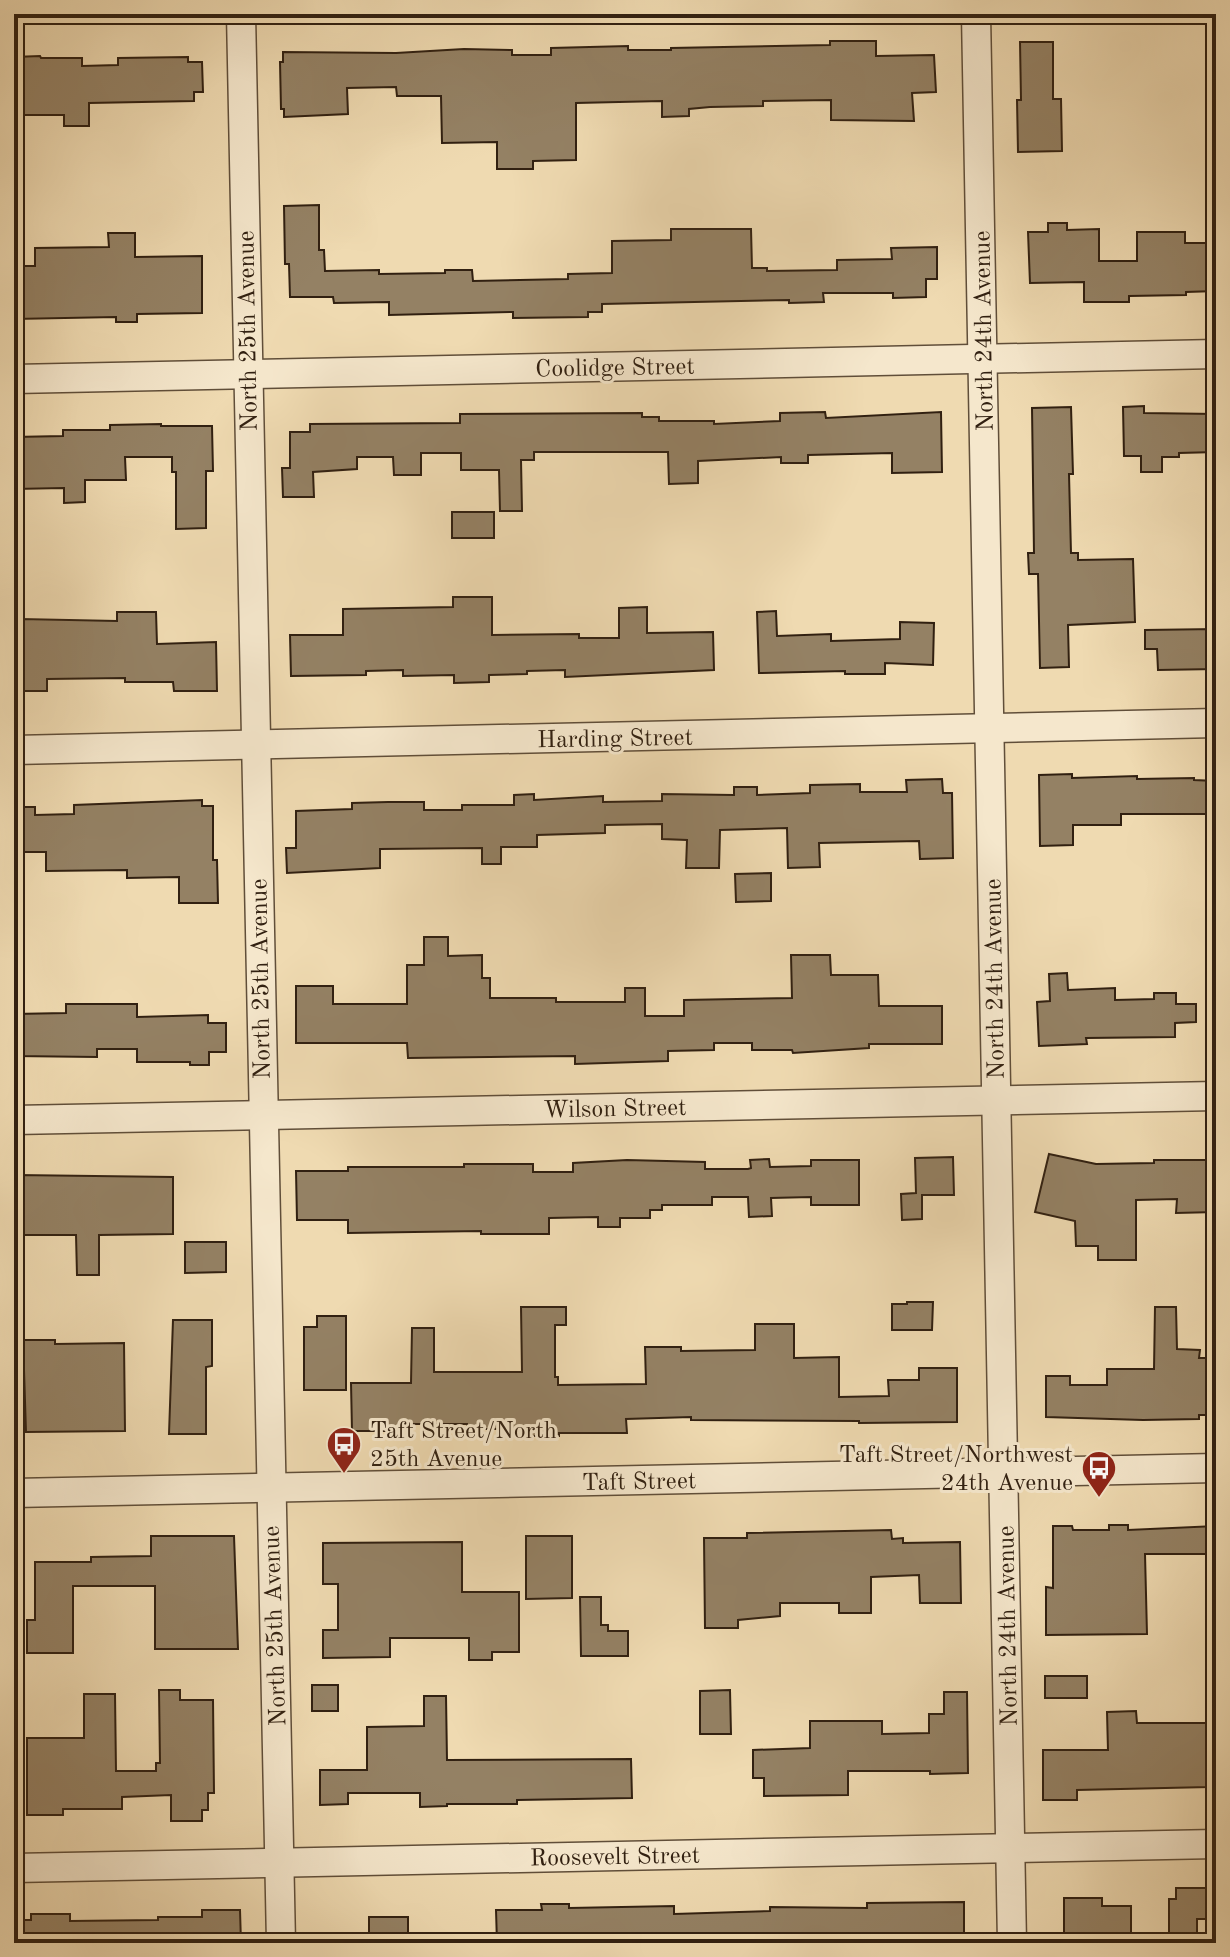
<svg xmlns="http://www.w3.org/2000/svg" width="1230" height="1957" font-family="'Old Standard TT',serif">
	<style>
		.building { fill: #948164; stroke: #312011; stroke-width: 2 }
		.lines { fill: none; stroke-linecap: round; stroke-linejoin: round }
		.minor-casing { stroke: #604e39; stroke-width: 31 }
		.minor { stroke: #f5e7cc; stroke-width: 28 }
		.labels { text-anchor: middle; stroke-width: 6; stroke-linejoin: round; paint-order: stroke }
		.street-label { font-size: 24px; fill: #312011; stroke: #f5e7cc }
		.poi-label { font-size: 24px; fill: #312011; stroke: #f5e7cc; text-anchor: start }
	</style>
	<rect width="100%" height="100%" fill="#efdab1"/>
	<filter id="stains"><feTurbulence type="fractalNoise" baseFrequency=".0025" numOctaves="4"/><feColorMatrix values="0 0 0 0 .2 0 0 0 0 .09 0 0 0 0 .02 0 0 0 .5 -.17"/></filter>
	<radialGradient id="worn" r=".72"><stop offset=".6" stop-color="#630" stop-opacity="0"/><stop offset="1" stop-color="#630" stop-opacity=".3"/></radialGradient>
	<g class="building">
		<path d="M830,41H876V56L934,55L936,92L912,93L914,121L831,120V100L763,101V106L710,107L689,109V116L662,117V101L576,103V160L533,161V169H497V142L442,143L441,96H397L396,87L347,88L348,114L284,117V109H281L280,62H283V52L396,53L464,49L512,50V55H551V48L628,46V50H671V48L830,45Z"/>
		<path d="M1020,42H1053V99H1061L1062,151L1018,152L1017,100H1021Z"/>
		<path d="M40,56L41,58H82V66L118,65V58L188,57V62H202L203,92H194V101L89,103V126H64V115H14V57Z"/>
		<path d="M319,205V250H324L325,271L379,270V274L445,273V270H472L473,281L568,279V274L612,273V241L671,240V229H751L752,268H767V271L837,270V260L892,259L891,248L937,247V279H926V297L893,298V293H823L824,302L789,303V300L602,304V312H588V317L513,318V312L389,315V302L334,303L333,297H290L289,264H285L284,206Z"/>
		<path d="M1048,223H1067V230L1099,229V261H1137V232H1185V243H1206L1207,258L1216,257V291L1186,292V295L1129,296V302H1084V282L1030,283L1028,232H1048Z"/>
		<path d="M108,233H135V257L202,256V313L137,314V322H116V317L14,319V266H35V248L109,247Z"/>
		<path d="M1144,406V413L1216,414V452L1179,453V457H1162V472H1141V456H1124L1123,407Z"/>
		<path d="M1071,407L1073,474H1069L1071,553H1078V560L1133,559L1135,622L1068,625L1069,667L1040,668L1038,574H1029L1028,553H1034L1032,408Z"/>
		<path d="M825,412L826,418L941,412L942,472L892,473V453L808,455V463H781V457L698,461V483L669,484L668,452H534V460H521L522,511H500L499,470H461V453H421V475H394L393,457H357V469L313,472L314,497H283L282,468H290V432H310V424L460,423V414L642,413V417H659V421H714V424L780,421V413Z"/>
		<path d="M161,424V426H212L213,471H206V528L176,529V472H172V457H125L126,480H85V502L64,503V488L14,489V437L63,436V430H110V425Z"/>
		<rect x="452" y="512" width="42" height="26"/>
		<path d="M453,597H492V635L579,634V638H619V608L647,607V633L713,632L714,670L565,677V670L527,671V674L489,675V682L454,683V675L403,676V670L366,671V675L291,676L290,635H343V609L453,607Z"/>
		<path d="M776,611L777,636L831,634V641L900,639V622L934,623L933,665L885,663V674H845V671L759,673L757,612Z"/>
		<path d="M117,612H156L157,644L216,642L217,691H174L173,682H125V678L47,679V691H14V634H21V619L117,621Z"/>
		<path d="M1216,629V669L1158,670L1157,649H1145V630Z"/>
		<path d="M1072,774V778L1137,776V779L1194,778V780L1216,781V814H1121V825H1073V845L1040,846L1039,775Z"/>
		<path d="M942,779L943,793H952L953,858L920,859L919,841L819,843L820,867L788,868L787,828L720,830L719,868H686L687,840L662,839V824L605,825V833L537,835V847H501V864H482V848L380,849V868L287,873L286,848H296V811L352,809V803L388,802H424V810H462V805H514V795L534,794V800L603,796V802L662,801V794L734,795V787H757V795L810,793V785L860,784V792H907L906,780Z"/>
		<path d="M202,800V806H213V860H217L218,903H179V877L127,878V870L46,871V852H16V807H35V815L74,814V805Z"/>
		<path d="M771,873V901L736,902L735,874Z"/>
		<path d="M424,937H448V956L482,955V978H490V998H556V1002H625V988H645V1016H684V1000L792,998L791,955H830L831,975H878L879,1006H942V1044H869V1048L793,1053L792,1050H752V1043H714V1050L668,1051V1061L575,1064V1056L408,1058L407,1043H296V986H333V1004H407V965H424Z"/>
		<path d="M1067,973L1068,990L1115,988V1000L1154,999V993H1176V1004H1196V1022L1175,1023V1037L1086,1038L1087,1044L1039,1046L1037,1002L1050,1001L1049,974Z"/>
		<path d="M66,1004H137V1017L208,1015V1023H226V1052H209V1065H190V1062H137V1049H97V1057L14,1056V1014L66,1013Z"/>
		<path d="M1049,1154L1096,1164L1154,1163V1160H1216V1212L1176,1213L1177,1199L1136,1200V1260H1098V1246H1076L1075,1221L1035,1212Z"/>
		<path d="M953,1157L954,1195H922V1219L902,1220L901,1194L916,1193L915,1158Z"/>
		<path d="M769,1159L770,1167L811,1166V1160H859V1205H811V1197L771,1198L772,1216L749,1217L748,1197H712V1205H662V1210H650V1218H620V1227H598V1217L549,1218V1234H481V1231L348,1233V1220H297L296,1171H348V1167H464V1164H533V1172H573V1163L627,1160L705,1162V1169H748L751,1168L750,1160Z"/>
		<path d="M16,1175L173,1177V1234L99,1235V1275H77L76,1235H16Z"/>
		<path d="M185,1242H226V1272L185,1273Z"/>
		<path d="M907,1302H933L932,1330H892V1304H907Z"/>
		<path d="M521,1307H566V1325H555V1377H558V1385L646,1384L645,1347H681V1351L755,1350V1324H794V1358L839,1357V1397L889,1396L888,1380H919V1368H957V1422L859,1423V1421L691,1420V1417L626,1419L627,1433H559V1436H522V1429H467V1424H401V1431H352L351,1383H411L412,1328H434V1372H522Z"/>
		<path d="M1155,1307H1176L1177,1349L1200,1350L1199,1358H1216V1415H1199V1419L1143,1420L1046,1417V1376H1070V1385H1107V1369H1154Z"/>
		<path d="M317,1316H346V1390H304V1327H317Z"/>
		<path d="M173,1320H212V1366L206,1367V1434H169Z"/>
		<path d="M23,1340H55V1344L124,1343L125,1431L26,1432Z"/>
		<path d="M1109,1525H1128V1530L1216,1526V1554H1145L1147,1634L1046,1635V1587L1053,1588V1526H1072L1073,1530H1109Z"/>
		<path d="M891,1530L892,1539L903,1538V1543L960,1542L961,1603H920L919,1575L871,1577V1613H839V1603H780V1616L738,1620V1628H705L704,1538H747V1533Z"/>
		<path d="M151,1536H234L238,1649H155V1586H73V1653H27V1620H35V1562H91V1557L151,1556Z"/>
		<path d="M526,1536H572V1598L526,1599Z"/>
		<path d="M462,1542V1592H519V1652H492V1660H469V1638H390V1657L323,1658V1630H338V1584H323V1543Z"/>
		<path d="M580,1597H601V1625H608V1631H628V1656H581Z"/>
		<rect x="1045" y="1676" width="42" height="22"/>
		<rect x="312" y="1685" width="26" height="26"/>
		<path d="M159,1690H180V1700H213L214,1793H208V1810H202V1821H171V1795L122,1797V1809H63V1815H27V1738H84V1694H115L116,1771H156V1763H160Z"/>
		<path d="M730,1690L731,1734H700V1691Z"/>
		<path d="M944,1692H967L968,1773L930,1774V1771H848V1795L764,1796V1778H753V1750L810,1748V1721H882V1734L929,1733V1714H944Z"/>
		<path d="M424,1696H446L447,1760L631,1759L632,1798L517,1800V1804H447V1806L420,1807V1793H348V1804L320,1805V1770H367V1727L424,1726Z"/>
		<path d="M1136,1711L1137,1723H1208L1209,1787L1077,1790V1800H1043V1750H1108L1107,1712Z"/>
		<path d="M1176,1888H1216V1919H1197V1941H1169V1899H1176Z"/>
		<path d="M1064,1898H1102V1906H1131V1940H1064Z"/>
		<path d="M964,1902V1943H929V1937L851,1938V1943H497L496,1910H542L541,1904H569V1908L674,1906V1914L770,1911V1907L867,1908V1903Z"/>
		<path d="M202,1910H240L241,1943H14V1920H31V1914H70V1921L158,1920V1917H202Z"/>
		<rect x="369" y="1917" width="39" height="26"/>
	</g>
	<g class="lines">
		<g class="minor-casing">
			<g id="minor">
				<path d="M241,14L281,1943"/>
				<path d="M976,14L1012,1943"/>
				<path d="M14,379L1216,354"/>
				<path d="M14,750L1216,723"/>
				<path d="M14,1120L1216,1096"/>
				<path d="M14,1493L1216,1468"/>
				<path d="M14,1868L1216,1844"/>
			</g>
		</g>
		<use href="#minor" class="minor"/>
	</g>
	<defs>
		<g id="bus-pin" transform="scale(1.8)"><path d="M0 17L-7.5 6A9.5 9.5 0 1 1 7.5 6Z" fill="#8f2418" stroke="#f5e7cc"/><path d="M-5-6H5V4H4V6H2V4H-2V6H-4V4H-5ZM-3.5-4V0h7V-4ZM-3.5 1.2v1.5H-2V1.2ZM2 1.2v1.5H3.5V1.2Z" fill="#fff"/></g>
	</defs>
	<g fill-rule="evenodd">
		<use href="#bus-pin" x="344" y="1444"/>
		<use href="#bus-pin" x="1099" y="1468"/>
	</g>
	<g class="labels">
		<g class="street-label">
			<text transform="translate(247 331) rotate(-91)" y="8">North 25th Avenue</text>
			<text transform="translate(983 331) rotate(-91)" y="8">North 24th Avenue</text>
			<text transform="translate(615 367) rotate(-1)" y="8">Coolidge Street</text>
			<text transform="translate(615 738) rotate(-1)" y="8">Harding Street</text>
			<text transform="translate(260 979) rotate(-91)" y="8">North 25th Avenue</text>
			<text transform="translate(994 979) rotate(-91)" y="8">North 24th Avenue</text>
			<text transform="translate(615 1108) rotate(-1)" y="8">Wilson Street</text>
			<text transform="translate(639 1481) rotate(-1)" y="8">Taft Street</text>
			<text transform="translate(274 1626) rotate(-92)" y="8">North 25th Avenue</text>
			<text transform="translate(1007 1626) rotate(-91)" y="8">North 24th Avenue</text>
			<text transform="translate(615 1856) rotate(-1)" y="8">Roosevelt Street</text>
		</g>
		<g class="poi-label">
			<text x="370" y="1438">Taft Street/North<tspan x="370" dy="28">25th Avenue</tspan></text>
			<text x="1073" y="1462" text-anchor="end">Taft Street/Northwest<tspan x="1073" dy="28">24th Avenue</tspan></text>
		</g>
	</g>
	<rect width="1230" height="1957" fill="none" stroke="#efdab1" stroke-width="48"/>
	<rect x="16" y="16" width="1198" height="1925" fill="none" stroke="#312011" stroke-width="4"/>
	<rect x="24" y="24" width="1182" height="1909" fill="none" stroke="#312011" stroke-width="2"/>
	<rect width="100%" height="100%" filter="url(#stains)"/>
	<rect width="100%" height="100%" fill="url(#worn)"/>
</svg>
